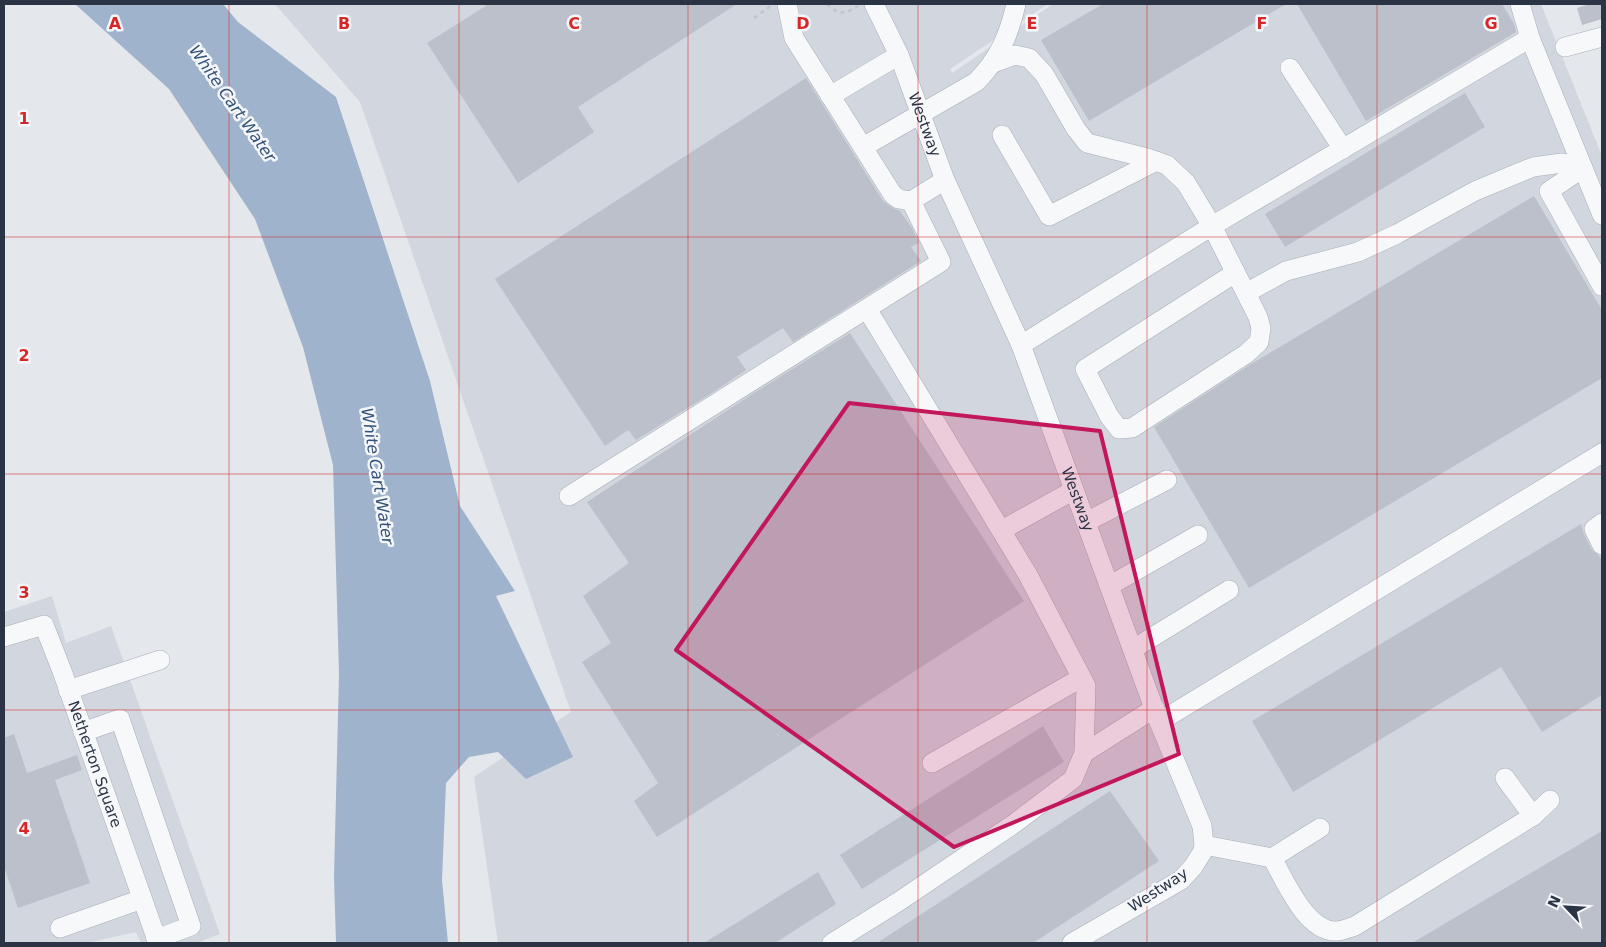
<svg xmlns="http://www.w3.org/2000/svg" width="1606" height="947" font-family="'DejaVu Sans',sans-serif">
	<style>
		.built { fill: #d2d6de }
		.water { fill: #9fb4cc }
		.building { fill: #bbc0ca }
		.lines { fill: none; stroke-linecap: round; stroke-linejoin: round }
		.minor-casing { stroke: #a9aeb7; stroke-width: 20 }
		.path { stroke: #c2c5cb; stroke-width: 2.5; stroke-dasharray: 4 4; stroke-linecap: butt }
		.minor { stroke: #f7f8fa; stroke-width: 19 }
		.marked { fill: #c2185b; fill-opacity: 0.2; stroke: #c2185b; stroke-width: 4; stroke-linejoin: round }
		.grid { fill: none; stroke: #d62828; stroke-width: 1; stroke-opacity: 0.55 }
		.labels { text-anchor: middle; stroke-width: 5; stroke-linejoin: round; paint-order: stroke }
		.street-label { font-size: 15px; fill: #2b3445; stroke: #f4f6f9 }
		.water-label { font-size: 16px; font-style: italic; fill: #34527a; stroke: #f4f6f9 }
		.grid-label { font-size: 16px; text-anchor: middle; font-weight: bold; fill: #d62828; stroke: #f4f6f9; stroke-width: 5; stroke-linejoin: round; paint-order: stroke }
	</style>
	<rect width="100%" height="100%" fill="#e4e7ec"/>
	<g class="built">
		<path d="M275,4H1048L950,69L952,73L1053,4H1541L1602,156V943H498L474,777L571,712L360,102Z"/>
		<path d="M52,596L66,643L111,626L220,934L197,943H141L136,932L87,943H4V612Z"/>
	</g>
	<path class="water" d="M75,4H223L238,22L336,97L430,381L460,506L515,591L496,596L573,757L526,779L498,752L469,757L446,783L442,880L448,943H336L334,877L339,674L333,465L303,347L255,219L169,89Z"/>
	<g class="building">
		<path d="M489,4H737L578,107L594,132L518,183L427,43Z"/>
		<path d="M1103,4H1286L1089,121L1041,40Z"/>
		<path d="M1297,4H1502L1514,24L1516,32L1366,121Z"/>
		<path d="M1590,4H1602V19L1582,25L1577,8Z"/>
		<path d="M806,78L883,201L893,208L900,211L912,228L919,243L911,247L921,261L793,342L783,328L737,357L746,370L715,391L636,440L628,430L605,446L495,279Z"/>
		<path d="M1465,93L1485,127L1285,247L1265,214Z"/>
		<path d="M1534,196L1602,310V378L1249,588L1154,427L1251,364Z"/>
		<path d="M850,333L1024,601L657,837L634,801L658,783L582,662L611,643L583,596L629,563L587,502L754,393Z"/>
		<path d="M1581,524L1584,534L1592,550L1599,556L1602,561V695L1542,732L1501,667L1293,792L1252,721Z"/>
		<path d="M1043,726L1064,762L862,889L840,855Z"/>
		<path d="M14,734L27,773L77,755L82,770L55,780L90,883L18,908L4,866V738Z"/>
		<path d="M1110,791L1159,861L1033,943H877Z"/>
		<path d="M1602,831V943H1412Z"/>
		<path d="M818,872L836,904L775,943H704Z"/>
	</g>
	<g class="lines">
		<g class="minor-casing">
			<g id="minor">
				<path d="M787,4L794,38L893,195L899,199L911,201"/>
				<path id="s1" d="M874,4L899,55L945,180L1021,345L1159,722L1202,826L1204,845L1203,851L1193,867L1181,880L1072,943"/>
				<path d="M1520,4L1530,38L1602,215"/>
				<path d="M1565,47L1602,37"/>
				<path d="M993,63L1015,55L1029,58L1044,74L1076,129L1087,143L1147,158L1167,165L1186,183L1212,226L1258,317L1261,328L1259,342L1246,354L1132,428L1119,429L1109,416L1085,369L1235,273"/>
				<path d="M1290,68L1343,149"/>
				<path d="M830,96L899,55"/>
				<path d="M1002,135L1049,216L1156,161"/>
				<path d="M863,147L976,82C999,59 1009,35 1016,4"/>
				<path d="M1246,293L1286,271L1358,252L1397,234L1475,191L1533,167L1562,163L1583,168L1549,191L1602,286"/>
				<path d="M1021,345L1212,226L1530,38"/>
				<path d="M569,496L941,262L911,201L945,180"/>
				<path d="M1086,522L1167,480"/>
				<path d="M1602,523L1594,529L1602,545"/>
				<path d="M1002,530L1074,490"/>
				<path d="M1109,586L1198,535"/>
				<path id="s2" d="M4,637L44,625L62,671L158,943"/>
				<path d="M1133,649L1229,590"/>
				<path d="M68,690L160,660"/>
				<path d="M1159,722L1602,453"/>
				<path d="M83,732L120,719L191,926L156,939"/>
				<path d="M1084,753L1155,708"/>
				<path d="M932,763L1081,678"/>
				<path d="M1505,778L1533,816"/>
				<path d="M1204,845L1272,858C1285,880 1306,932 1336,931C1342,931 1349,928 1355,926L1533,816L1550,800"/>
				<path d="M1272,858L1320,828"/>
				<path d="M60,928L142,899"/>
				<path d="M832,943L898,902L1015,823L1073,779L1084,753L1086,686L1028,575L867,309"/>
			</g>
		</g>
		<g class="path">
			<path d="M827,4C839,15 844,15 858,6"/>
			<path d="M754,18L772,5"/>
		</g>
		<use href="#minor" class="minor"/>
	</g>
	<path class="marked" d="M849,403L1100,431L1179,754L954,847L676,650Z"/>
	<path class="grid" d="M229,4V943M459,4V943M688,4V943M918,4V943M1147,4V943M1377,4V943M4,237H1602M4,474H1602M4,710H1602"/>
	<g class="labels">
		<g class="street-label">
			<text dy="5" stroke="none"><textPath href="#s1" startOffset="131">Westway</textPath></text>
			<text dy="5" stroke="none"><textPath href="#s1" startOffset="536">Westway</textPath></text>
			<text dy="5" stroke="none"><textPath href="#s2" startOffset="190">Netherton Square</textPath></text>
			<text transform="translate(1158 890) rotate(-33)" y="5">Westway</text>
		</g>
		<g class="water-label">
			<text transform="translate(233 103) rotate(55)" y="6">White Cart Water</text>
			<text transform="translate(378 476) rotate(81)" y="6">White Cart Water</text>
		</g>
	</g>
	<g class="grid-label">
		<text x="115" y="29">A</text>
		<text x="344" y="29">B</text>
		<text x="574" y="29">C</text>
		<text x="803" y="29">D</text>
		<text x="1032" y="29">E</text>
		<text x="1262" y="29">F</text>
		<text x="1491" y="29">G</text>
		<text x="24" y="124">1</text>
		<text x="24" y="361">2</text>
		<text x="24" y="598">3</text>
		<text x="24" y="834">4</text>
	</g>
	<rect width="1606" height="947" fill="none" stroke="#2b3445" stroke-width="10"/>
	<g transform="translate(1566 907) rotate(295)" stroke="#f4f6f9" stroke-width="4" paint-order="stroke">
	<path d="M0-4L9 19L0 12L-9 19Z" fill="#2b3445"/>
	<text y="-8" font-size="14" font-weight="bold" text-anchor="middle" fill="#2b3445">N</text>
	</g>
</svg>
